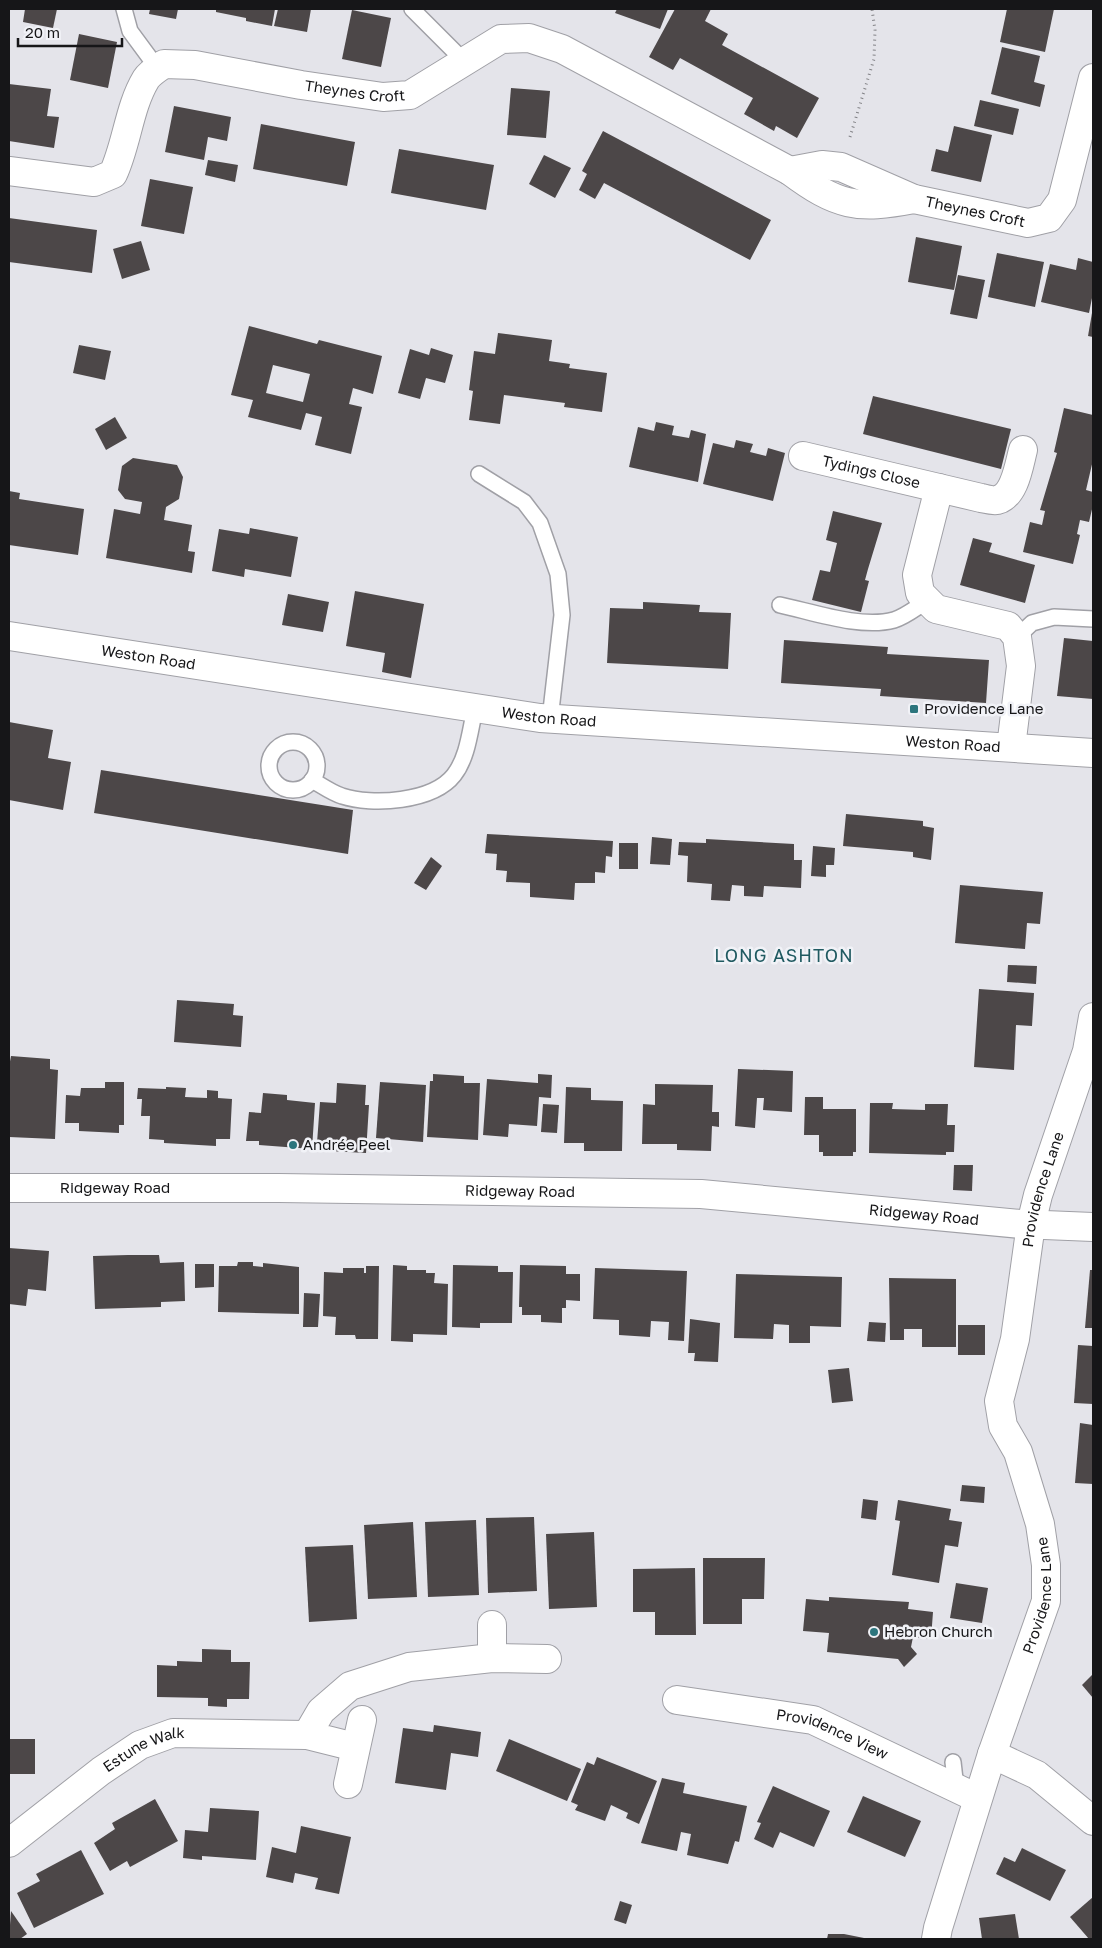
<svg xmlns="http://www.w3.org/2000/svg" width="1102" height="1948" font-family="'Golos Text',sans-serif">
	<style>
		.building { fill: #4c4748; fill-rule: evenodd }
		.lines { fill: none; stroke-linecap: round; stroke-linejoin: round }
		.service-casing { stroke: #a0a0a6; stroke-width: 18 }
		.minor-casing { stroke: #a0a0a6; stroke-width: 30 }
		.tertiary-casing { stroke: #a0a0a6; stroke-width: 30 }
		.path { stroke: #828286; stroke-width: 3; stroke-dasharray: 1 4; stroke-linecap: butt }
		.service { stroke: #fff; stroke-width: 15 }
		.minor { stroke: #fff; stroke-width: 28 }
		.tertiary { stroke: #fff; stroke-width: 28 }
		.poi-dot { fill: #2c757d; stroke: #f1f2f7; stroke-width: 2 }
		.labels { text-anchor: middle; stroke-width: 5; stroke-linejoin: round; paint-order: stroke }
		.street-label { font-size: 15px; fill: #161618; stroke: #f1f2f7 }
		.poi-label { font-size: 15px; fill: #161618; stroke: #f1f2f7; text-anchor: start }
		.quarter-label { font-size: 18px; letter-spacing: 1px; fill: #205a61; stroke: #f1f2f7 }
	</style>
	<rect width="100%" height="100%" fill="#e4e4ea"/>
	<g class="building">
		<path d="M25,9H57L53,28L23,22Z"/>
		<path d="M150,9H178L176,19L149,14Z"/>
		<path d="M216,9H275L272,26L246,21V18L216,12Z"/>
		<path d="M278,9H311L307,32L274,26Z"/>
		<path d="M617,9H668L660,29L615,13Z"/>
		<path d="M675,9H711L705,21L728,34L722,45L819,98L797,138L776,126L774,131L744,114L753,98L680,58L673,70L649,57Z"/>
		<path d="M1007,9H1054L1045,52L1000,42Z"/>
		<path d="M352,10L391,18L381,67L342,59Z"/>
		<path d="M79,34L117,42L108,88L70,80Z"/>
		<path d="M1002,47L1040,56L1034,82L1045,85L1040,107L991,94Z"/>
		<path d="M9,84L51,89L47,116L59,117L54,148L9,141Z"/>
		<path d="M511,88L550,91L546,138L507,135Z"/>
		<path d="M980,100L1019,109L1013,135L974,126Z"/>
		<path d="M174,106L231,117L227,141L208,137L204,160L165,152Z"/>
		<path d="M261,124L355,142L347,186L253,169Z"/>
		<path d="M954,126L992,135L981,182L931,171L936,149L948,152Z"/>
		<path d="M603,131L771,220L750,260L604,183L595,199L579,190L587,174L582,171Z"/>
		<path d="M399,149L494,165L486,210L391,193Z"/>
		<path d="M544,155L571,168L555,198L529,184Z"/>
		<path d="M208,160L238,165L235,182L205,175Z"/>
		<path d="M150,179L193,187L184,234L141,226Z"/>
		<path d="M9,218L97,230L92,273L9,262Z"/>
		<path d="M916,237L962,246L954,290L908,282Z"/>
		<path d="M141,241L150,270L122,279L113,249Z"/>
		<path d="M997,253L1044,262L1035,307L988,297Z"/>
		<path d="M1078,258L1093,262V293L1089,313L1041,302L1050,264L1076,270Z"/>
		<path d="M958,275L985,280L977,319L950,314Z"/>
		<path d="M1092,313H1093V337L1088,336Z"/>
		<path d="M249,326L317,344L319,340L382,356L373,394L353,388L349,404L362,407L351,454L315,445L322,417L306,413L301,430L248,417L253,400L231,395ZM273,365L310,374L303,402L266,393Z"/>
		<path d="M498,333L552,340L549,361L570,364L569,368L607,373L602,412L564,407L565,403L504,395L500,424L469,420L473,391L469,390L474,351L495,354Z"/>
		<path d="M79,345L111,351L105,380L73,373Z"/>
		<path d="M431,348L453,355L445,383L426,378L420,399L398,393L410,349L429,355Z"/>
		<path d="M873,396L1011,429L1001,469L863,434Z"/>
		<path d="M1064,408L1093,415V460L1086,490L1093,492V505L1089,522L1080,520L1077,534L1080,535L1073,564L1023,552L1030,522L1042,525L1045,511L1040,510L1057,453L1054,452Z"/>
		<path d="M115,417L127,438L106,450L95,429Z"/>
		<path d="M656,422L674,426L672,435L689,438L691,430L706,434L698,482L629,467L638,427L654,431Z"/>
		<path d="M736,440L753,444L750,452L766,456L768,448L785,453L773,501L703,484L713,443L734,448Z"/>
		<path d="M133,458L177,465L183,477L179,499L166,507L164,520L192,525L188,551L195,552L192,573L106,558L114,509L140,514L142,502L125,499L118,490L122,466Z"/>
		<path d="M9,491L20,493L19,499L84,509L78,555L9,545Z"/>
		<path d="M833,511L882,523L868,569L865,580L869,581L861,612L812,600L820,570L830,572L837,543L826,540Z"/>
		<path d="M250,528L298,537L291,577L245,569L244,577L212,571L219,529L249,534Z"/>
		<path d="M973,538L992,543L989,552L1035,565L1025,603L960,585Z"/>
		<path d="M355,591L424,604L411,678L382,672L385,653L346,646Z"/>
		<path d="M288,594L329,602L323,632L282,625Z"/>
		<path d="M643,602L700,605L699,612L731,613L728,669L607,663L610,608L643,609Z"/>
		<path d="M1064,638L1093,641V699L1057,696Z"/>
		<path d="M784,640L888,647L887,654L989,660L986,703L880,696L881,689L781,683Z"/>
		<path d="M9,722L53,730L48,758L71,762L63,810L9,800Z"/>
		<path d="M101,770L353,810L348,854L94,813Z"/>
		<path d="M846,814L923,821V826L934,828L931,860L913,857V852L843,846Z"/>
		<path d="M487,834L613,841L612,857L606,856L605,873L595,872V883H575L574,900L530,897V883L506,882L507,871L496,870L497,854L485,853Z"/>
		<path d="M652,837L672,839L670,865L650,864Z"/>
		<path d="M706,839L794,844V860H802L801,888L764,886L763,897L744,896V886L732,885L730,901L711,900L712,884L687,882L688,856L678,855L679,842L706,843Z"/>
		<rect x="619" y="843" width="19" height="26"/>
		<path d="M813,846L835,848L834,865H826V877L811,876Z"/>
		<path d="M431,857L442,866L426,890L414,883Z"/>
		<path d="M960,885L1043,892L1040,924L1027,923L1025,949L955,943Z"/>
		<path d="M1008,965L1037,966L1036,984L1007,982Z"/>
		<path d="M979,989L1034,993L1032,1026L1016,1025L1014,1070L974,1067Z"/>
		<path d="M177,1000L234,1004L233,1015L243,1016L241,1047L174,1042Z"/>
		<path d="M11,1056L50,1059V1069L58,1070L55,1139L9,1137V1067Z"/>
		<path d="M738,1069L793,1071L792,1112L763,1110L764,1098H757L755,1128L735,1126Z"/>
		<path d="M433,1074L464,1076V1083H480L478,1140L427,1137L430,1081H433Z"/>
		<path d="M538,1074L552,1075L551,1098L539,1097L537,1126L509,1124L508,1137L483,1135L487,1079L538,1083Z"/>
		<path d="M105,1082H124V1125H119V1133L79,1131V1123H65L66,1095L80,1096L81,1088H105Z"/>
		<path d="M380,1082L426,1085L423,1142L376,1138Z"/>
		<path d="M337,1083L366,1085L365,1105H369L366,1153L329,1151V1144L317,1143L320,1102L336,1103Z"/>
		<path d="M655,1084L713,1085L712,1112H719V1127L712,1126L711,1151L677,1150V1144H642L643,1104L655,1105Z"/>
		<path d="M166,1087L186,1088L185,1097L207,1098V1090L218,1091V1098L232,1099L230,1139H216V1146L164,1143V1140L149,1139L150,1116H141L142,1099H137L138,1088L166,1089Z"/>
		<path d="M566,1087L591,1088V1100L623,1101L622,1151H584V1143H564Z"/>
		<path d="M263,1093L287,1095V1100L315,1103L312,1149L259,1145V1141H246L249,1112L261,1113Z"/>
		<path d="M805,1097H823V1109H856V1152H853V1156H823V1152H819V1135H804Z"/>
		<path d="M870,1103H893L892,1109L925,1110V1104H948L947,1125H955L954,1152H946V1155L869,1153Z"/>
		<path d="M543,1104L559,1105L557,1133L541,1132Z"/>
		<path d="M954,1165H973L972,1191L953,1190Z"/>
		<path d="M9,1248L49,1251L46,1291L28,1289L26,1306L9,1304Z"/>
		<path d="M128,1255H159L160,1263L184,1262L185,1301L161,1302V1307L95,1309L93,1256Z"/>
		<path d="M238,1262H253V1266L263,1267V1263L299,1267V1314L218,1312L219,1266H237Z"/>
		<path d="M195,1264H214V1287L195,1288Z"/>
		<path d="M393,1265L407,1266V1270H426V1273H435L434,1283L448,1284L447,1335L413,1334V1342L391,1341Z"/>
		<path d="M453,1265L498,1266V1272H513L512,1323H480V1328L452,1327Z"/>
		<path d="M520,1265L566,1266V1274H580V1301L566,1300V1308H562V1323L541,1322V1315H522V1307H519Z"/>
		<path d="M366,1266H379L378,1339H356L355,1335H335L336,1317L323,1316L324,1272L343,1273V1268H364V1273H366Z"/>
		<path d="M595,1268L687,1271L684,1341L668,1340L669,1322L651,1321L650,1337L619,1335V1320L593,1319Z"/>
		<path d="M1090,1270H1093V1328H1085Z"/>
		<path d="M736,1274L842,1277L841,1327L810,1326V1343H789V1325L774,1324L773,1339L734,1338Z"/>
		<path d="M889,1278L956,1279V1347H922V1329H904V1340H890Z"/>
		<path d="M304,1293L320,1294L318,1327H303Z"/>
		<path d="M690,1319L720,1323L718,1362L694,1361L695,1353H688Z"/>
		<path d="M869,1322L886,1323L885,1342L867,1341Z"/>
		<rect x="958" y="1325" width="27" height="30"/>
		<path d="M1078,1345L1093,1346V1404L1074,1403Z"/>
		<path d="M849,1368L853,1401L832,1403L828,1370Z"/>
		<path d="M1080,1423L1093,1425V1484L1075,1483Z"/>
		<path d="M962,1485L985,1487L984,1503L960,1501Z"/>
		<path d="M863,1499L878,1501L876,1520L861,1518Z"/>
		<path d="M898,1500L951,1509L949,1520L962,1522L958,1547L945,1545L939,1583L892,1575L900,1521L895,1520Z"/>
		<path d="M534,1517L537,1591L488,1593L486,1518Z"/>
		<path d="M476,1520L479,1595L428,1597L425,1522Z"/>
		<path d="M413,1522L417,1597L368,1599L364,1525Z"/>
		<path d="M594,1532L597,1607L549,1609L546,1534Z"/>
		<path d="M353,1545L357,1619L309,1622L305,1547Z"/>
		<path d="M703,1558H765L764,1599H742V1624H703Z"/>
		<path d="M695,1568L696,1635H655V1612H633V1569Z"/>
		<path d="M956,1583L988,1588L982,1623L950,1618Z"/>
		<path d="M829,1597L909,1602L908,1609L933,1612L931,1639L913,1637L911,1647L917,1654L904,1667L898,1659L827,1652L829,1633L803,1631L806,1599L829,1601Z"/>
		<path d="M202,1649L231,1650V1662H250L249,1699H227V1707L208,1706V1698L157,1697V1665L177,1666V1661L202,1662Z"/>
		<path d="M1093,1674V1698L1082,1685Z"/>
		<path d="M434,1725L481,1732L478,1757L451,1753L446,1790L395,1783L403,1728L433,1732Z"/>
		<rect x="9" y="1739" width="26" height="35"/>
		<path d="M509,1739L581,1769L567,1801L496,1771Z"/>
		<path d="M597,1757L657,1781L639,1824L626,1818L628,1813L611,1805L605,1821L575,1810L578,1805L571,1802L587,1762L594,1765Z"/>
		<path d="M662,1778L685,1783L683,1793L747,1806L739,1842L735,1841L728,1864L687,1855L691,1834L681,1832L677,1851L641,1843Z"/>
		<path d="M773,1786L830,1811L814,1847L780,1832L773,1848L754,1839L761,1823L757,1822Z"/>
		<path d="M863,1796L921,1821L905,1857L847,1832Z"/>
		<path d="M155,1799L178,1841L130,1867L127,1861L110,1871L94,1843L115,1829L112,1823Z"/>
		<path d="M210,1808L259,1811L256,1860L202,1856V1860L183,1858L185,1830L208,1832Z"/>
		<path d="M301,1826L351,1837L339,1894L315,1889L318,1878L295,1873L293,1883L266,1877L272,1847L296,1853Z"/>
		<path d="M1022,1848L1066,1870L1050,1901L996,1874L1004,1857L1015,1862Z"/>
		<path d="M81,1850L104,1894L34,1928L17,1893L40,1881L36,1874Z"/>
		<path d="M1093,1897V1939H1089L1070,1917Z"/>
		<path d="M620,1901L632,1905L626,1924L614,1920Z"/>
		<path d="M11,1911L27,1934L20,1939H9Z"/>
		<path d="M1015,1914L1019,1939H982L979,1918Z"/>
		<path d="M828,1934H844L869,1939H827Z"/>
	</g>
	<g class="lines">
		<g class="service-casing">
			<g id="service">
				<path d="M124,9L130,31L158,69"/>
				<path d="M412,9L464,61"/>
				<path d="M479,474L524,502L540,523L558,574L562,615L550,719"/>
				<path d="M780,605C813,612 861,629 894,620C905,617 917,607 927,601"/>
				<path d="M1017,637L1032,623L1054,617L1093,619"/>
				<circle cx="293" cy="766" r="24"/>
				<path d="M312,780C321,785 332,793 342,796C372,806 433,802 454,775C468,757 470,730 475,709"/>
				<path d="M953,1762L956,1788"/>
			</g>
		</g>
		<g class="minor-casing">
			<g id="minor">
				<path id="s1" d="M9,171L94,182L113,174C127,144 129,107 146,79C150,73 158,68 164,64L195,65L301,85L383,97L410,95L501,39L529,38L562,49L790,171C837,206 857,210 914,199"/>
				<path id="s2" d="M790,171L822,165L841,167L914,199L1028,223L1049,218L1062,200L1093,78"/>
				<path id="s3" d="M803,456L981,498C986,499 993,501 997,500C1015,496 1019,465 1023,450"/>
				<path d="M939,488L917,575L920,593L936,609L1008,626L1017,637L1021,666L1011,747"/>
				<path id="s4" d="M9,1188H279L701,1194L1020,1224L1093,1227"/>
				<path d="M492,1625V1658"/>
				<path id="s5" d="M677,1700L813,1720L977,1798"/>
				<path d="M355,1747L307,1735L321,1711L350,1686L409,1667L492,1658L547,1659"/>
				<path d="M992,1754L1037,1775L1093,1821"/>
				<path d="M348,1784L362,1720"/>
				<path id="s6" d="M9,1843L101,1771L140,1745L173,1733L307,1735"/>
				<path id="s7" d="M936,1939L938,1928L992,1754L1046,1601V1565L1040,1524L1018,1452L1003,1426L999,1401L1015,1339L1031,1224L1038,1195L1087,1051L1093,1017"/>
			</g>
		</g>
		<g class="tertiary-casing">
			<g id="tertiary">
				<path id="s8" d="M9,636L540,718L1093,753"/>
			</g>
		</g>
		<path class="path" d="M850,137L874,59L875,30L872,9"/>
		<use href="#service" class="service"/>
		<use href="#minor" class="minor"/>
		<use href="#tertiary" class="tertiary"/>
	</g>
	<g class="poi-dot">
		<rect x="909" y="704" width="10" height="10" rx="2.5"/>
		<circle cx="293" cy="1145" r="5"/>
		<circle cx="874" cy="1632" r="5"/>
	</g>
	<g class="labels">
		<g class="street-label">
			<text dy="5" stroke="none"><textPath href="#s1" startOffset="424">Theynes Croft</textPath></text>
			<text dy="5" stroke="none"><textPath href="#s2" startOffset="194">Theynes Croft</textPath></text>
			<text dy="5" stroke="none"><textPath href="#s3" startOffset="70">Tydings Close</textPath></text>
			<text dy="5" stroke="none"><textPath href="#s8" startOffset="141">Weston Road</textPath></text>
			<text dy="5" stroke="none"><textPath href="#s8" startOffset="546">Weston Road</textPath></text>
			<text dy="5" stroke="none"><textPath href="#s8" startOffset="951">Weston Road</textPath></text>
			<text dy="5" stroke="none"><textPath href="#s4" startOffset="106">Ridgeway Road</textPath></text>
			<text dy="5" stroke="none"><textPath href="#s7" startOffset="780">Providence Lane</textPath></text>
			<text dy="5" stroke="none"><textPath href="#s4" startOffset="511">Ridgeway Road</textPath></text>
			<text dy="5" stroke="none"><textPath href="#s4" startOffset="916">Ridgeway Road</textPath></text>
			<text dy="5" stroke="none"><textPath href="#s7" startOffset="360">Providence Lane</textPath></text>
			<text dy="5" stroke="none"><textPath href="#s5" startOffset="160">Providence View</textPath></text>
			<text dy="5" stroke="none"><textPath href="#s6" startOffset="166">Estune Walk</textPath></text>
		</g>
		<g class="poi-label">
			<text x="924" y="714">Providence Lane</text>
			<text x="303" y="1150">Andrée Peel</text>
			<text x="884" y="1637">Hebron Church</text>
		</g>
		<g class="quarter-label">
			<text x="784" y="962">LONG ASHTON</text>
		</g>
	</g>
	<rect width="1102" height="1948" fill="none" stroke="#161618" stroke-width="20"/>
	<path d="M18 38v8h104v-8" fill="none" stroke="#161618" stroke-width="2.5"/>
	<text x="25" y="38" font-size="15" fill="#161618" stroke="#f1f2f7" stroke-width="4" paint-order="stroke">20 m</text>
</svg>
